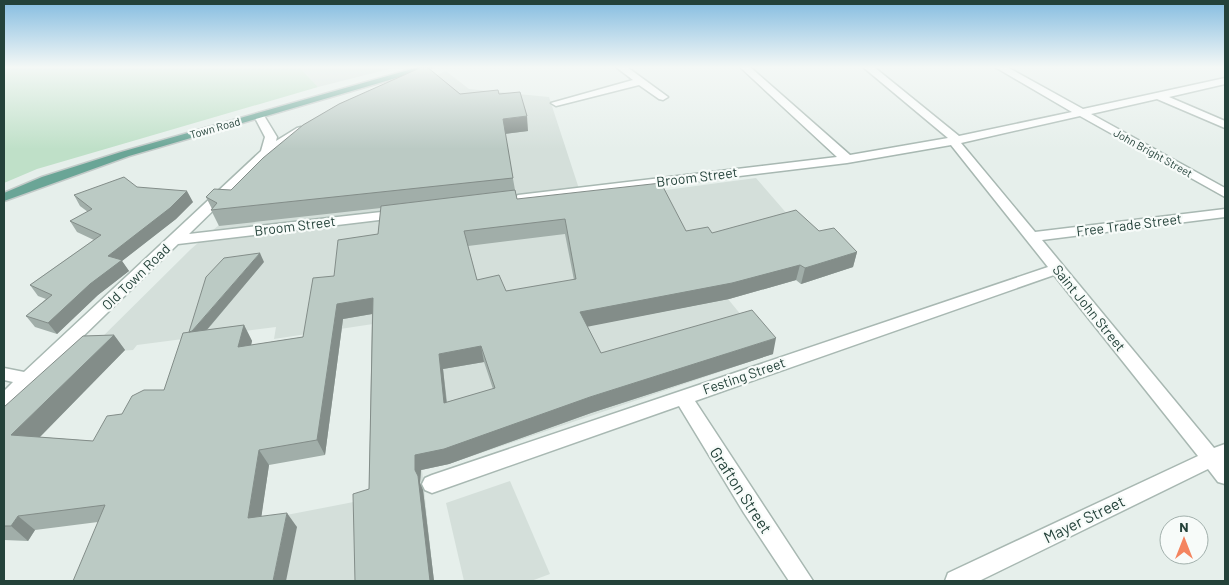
<svg xmlns="http://www.w3.org/2000/svg" width="1229" height="585" font-family="Barlow,sans-serif">
	<style>
		.built { fill: #d4dfda }
		.green { fill: #bfe0c8 }
		.lines { fill: none; stroke-linecap: round; stroke-linejoin: round }
		.minor-casing { stroke: #a8b8b2; stroke-width: 3 }
		.major-casing { stroke: #c2cac8; stroke-width: 3 }
		.minor { fill: #fff; fill-rule: evenodd }
		.major { fill: #6aa596; fill-rule: evenodd }
		.wall { fill: #a1aea9; fill-rule: evenodd }
		.shaded-wall { fill: #838d89 }
		.building { fill: #bbcac4; stroke: #838d89; fill-rule: evenodd }
		.labels { text-anchor: middle; stroke-width: 4.5; stroke-linejoin: round; paint-order: stroke }
		.far-street-label { font-size: 11px; fill: #24423a; stroke: #f7fbf9 }
		.street-label { font-size: 14px; fill: #24423a; stroke: #f7fbf9 }
		.near-street-label { font-size: 16px; fill: #24423a; stroke: #f7fbf9 }
	</style>
	<rect width="100%" height="100%" fill="#e6efeb"/>
	<g class="built">
		<path d="M299,67H397L318,87Z"/>
		<path d="M446,71L469,89L549,97L583,201L756,178L815,246L830,243L853,267L801,284L796,280L728,299L773,354L449,464L422,470L434,581H73L91,553L369,499L373,324L274,339L276,327L137,345L133,350L86,353L191,249L226,219L379,100Z"/>
		<path d="M510,481L550,574L531,581H464L446,503Z"/>
	</g>
	<path class="green" d="M4,67H299L318,87L37,169L4,183Z"/>
	<g class="lines">
		<g class="minor-casing">
			<g id="minor">
				<path d="M616,67H627L668,97L663,100L659,99L639,85L556,106L551,103L633,80Z"/>
				<path d="M740,67H750L850,155L948,138L863,67H874L959,136L1072,112L995,67H1007L1083,109L1225,78V84L1169,97L1225,121V128L1157,99L1091,114L1225,188V197L1080,116L961,143L1035,232L1225,209V217L1042,240L1214,448L1225,444V484L1218,482L1208,469L979,581H945L948,573L1198,456L1054,275L695,401L813,581H789L744,513L679,406L432,493L425,490L422,484L425,478L432,475L1048,267L951,145L847,163L518,203L512,199L518,195L837,157Z"/>
				<path d="M259,113L263,114L277,137L276,141L297,128L301,127L307,130L271,154L189,234L399,210L404,211L406,214L404,217L178,244L34,384L10,406L4,408V391L13,382L4,380V368L24,372L261,151L265,137L254,116Z"/>
			</g>
		</g>
		<g class="major-casing">
			<path id="major" d="M419,67H434L129,156L4,201V193L42,177L121,152Z"/>
		</g>
		<use href="#minor" class="minor"/>
		<use href="#major" class="major"/>
	</g>
	<g class="wall">
		<path d="M460,94H499L528,131L505,134L515,190L517,199L686,231L712,233L819,231L857,252L853,267L801,284L796,280L729,299L587,326L601,353L773,354L591,413L449,464L421,470L420,483L423,490L434,581H355L369,489L372,314L343,319L325,455L269,465L261,517L297,527L98,522L35,530L28,541L4,540V407L114,335L125,350L40,437L93,441L122,414L164,390L189,332L264,262L207,330L244,325L252,341L251,345L303,337L334,276L378,234L381,208L219,226L211,210L212,209L206,197L231,190ZM565,234L574,280L506,291L477,280L468,246ZM484,362L493,389L447,402L443,369Z"/>
		<path d="M137,187L193,202L176,219L122,261L129,271L98,295L57,334L35,327L26,316L46,299L38,296L30,285L94,240L77,232L70,221L88,212L80,206L74,195Z"/>
	</g>
	<g class="shaded-wall">
		<path d="M527,116L528,131L504,134L503,119Z"/>
		<path d="M187,191L193,202L176,219L122,261L129,271L98,295L57,334L48,323L108,256Z"/>
		<path d="M857,252L853,267L801,284L805,268Z"/>
		<path d="M260,253L264,262L193,346L187,337Z"/>
		<path d="M800,265L796,280L729,299L581,328L580,312Z"/>
		<path d="M373,298L378,313L343,319L325,455L317,440L337,304Z"/>
		<path d="M244,325L252,341L247,362L238,347Z"/>
		<path d="M114,335L125,350L27,450L11,435Z"/>
		<path d="M776,338L773,354L591,413L449,464L421,470L420,483L423,490L434,581H430L415,470V455L590,397Z"/>
		<path d="M481,346L484,362L443,369L448,418L444,403L439,354Z"/>
		<path d="M259,450L269,465L259,533L248,518Z"/>
		<path d="M287,513L297,527L286,581H273Z"/>
		<path d="M18,516L35,530L28,541L11,526Z"/>
	</g>
	<g class="building">
		<path d="M422,67H427L460,94L498,90L499,94L520,92L527,116L503,119L513,178L211,210L217,203L206,197L214,189L231,190L263,158L303,125L339,104Z"/>
		<path d="M124,177L137,187L187,191L170,208L108,256L122,260L90,284L48,323L26,316L52,295L30,285L101,235L70,221L92,209L74,195Z"/>
		<path d="M661,183L686,231L708,227L712,233L796,210L819,231L834,228L857,252L805,268L800,265L732,283L580,312L601,353L752,310L776,338L590,397L444,449L415,455V470L418,476L430,581H355L353,494L369,489L373,298L337,304L317,440L259,450L248,518L287,513L273,581H73L105,505L18,516L11,526H4V407L83,336L114,335L11,435L93,441L107,416L122,414L132,396L144,390H164L183,333L244,325L238,347L303,337L313,278L334,276L338,240L378,234L381,206L515,190L517,199ZM565,219L576,279L506,291L499,275L477,280L464,231ZM481,346L495,388L444,403L439,354Z"/>
		<path d="M260,253L192,331L189,332L206,277L224,258Z"/>
	</g>
	<linearGradient id="sky" x2="0" y2="1"><stop stop-color="#84bce0"/><stop offset="0.45" stop-color="#f4f8f6"/><stop offset="1" stop-color="#f4f8f6" stop-opacity="0"/></linearGradient>
	<rect width="1229" height="149" fill="url(#sky)"/>
	<g class="labels">
		<g class="far-street-label">
			<text transform="translate(215 128) rotate(-16)" y="4">Town Road</text>
			<text transform="translate(1153 153) rotate(29)" y="4">John Bright Street</text>
		</g>
		<g class="street-label">
			<text transform="translate(697 177) rotate(-7)" y="5">Broom Street</text>
			<text transform="translate(1129 225) rotate(-7)" y="5">Free Trade Street</text>
			<text transform="translate(295 226) rotate(-7)" y="5">Broom Street</text>
			<text transform="translate(136 277) rotate(-44)" y="5">Old Town Road</text>
			<text transform="translate(1089 308) rotate(51)" y="5">Saint John Street</text>
			<text transform="translate(744 376) rotate(-19)" y="5">Festing Street</text>
		</g>
		<g class="near-street-label">
			<text transform="translate(741 490) rotate(57)" y="6">Grafton Street</text>
			<text transform="translate(1084 519) rotate(-26)" y="6">Mayer Street</text>
		</g>
	</g>
	<rect width="1229" height="585" fill="none" stroke="#24423a" stroke-width="10"/>
	<g transform="translate(1184 540)"><circle r="24" fill="#f7fbf9" stroke="#a3b1ad"/>
	<path d="M0-4L9 19L0 12L-9 19Z" fill="#f4845f"/>
	<text y="-8" font-size="14" font-weight="bold" text-anchor="middle" fill="#24423a">N</text>
	</g>
</svg>
